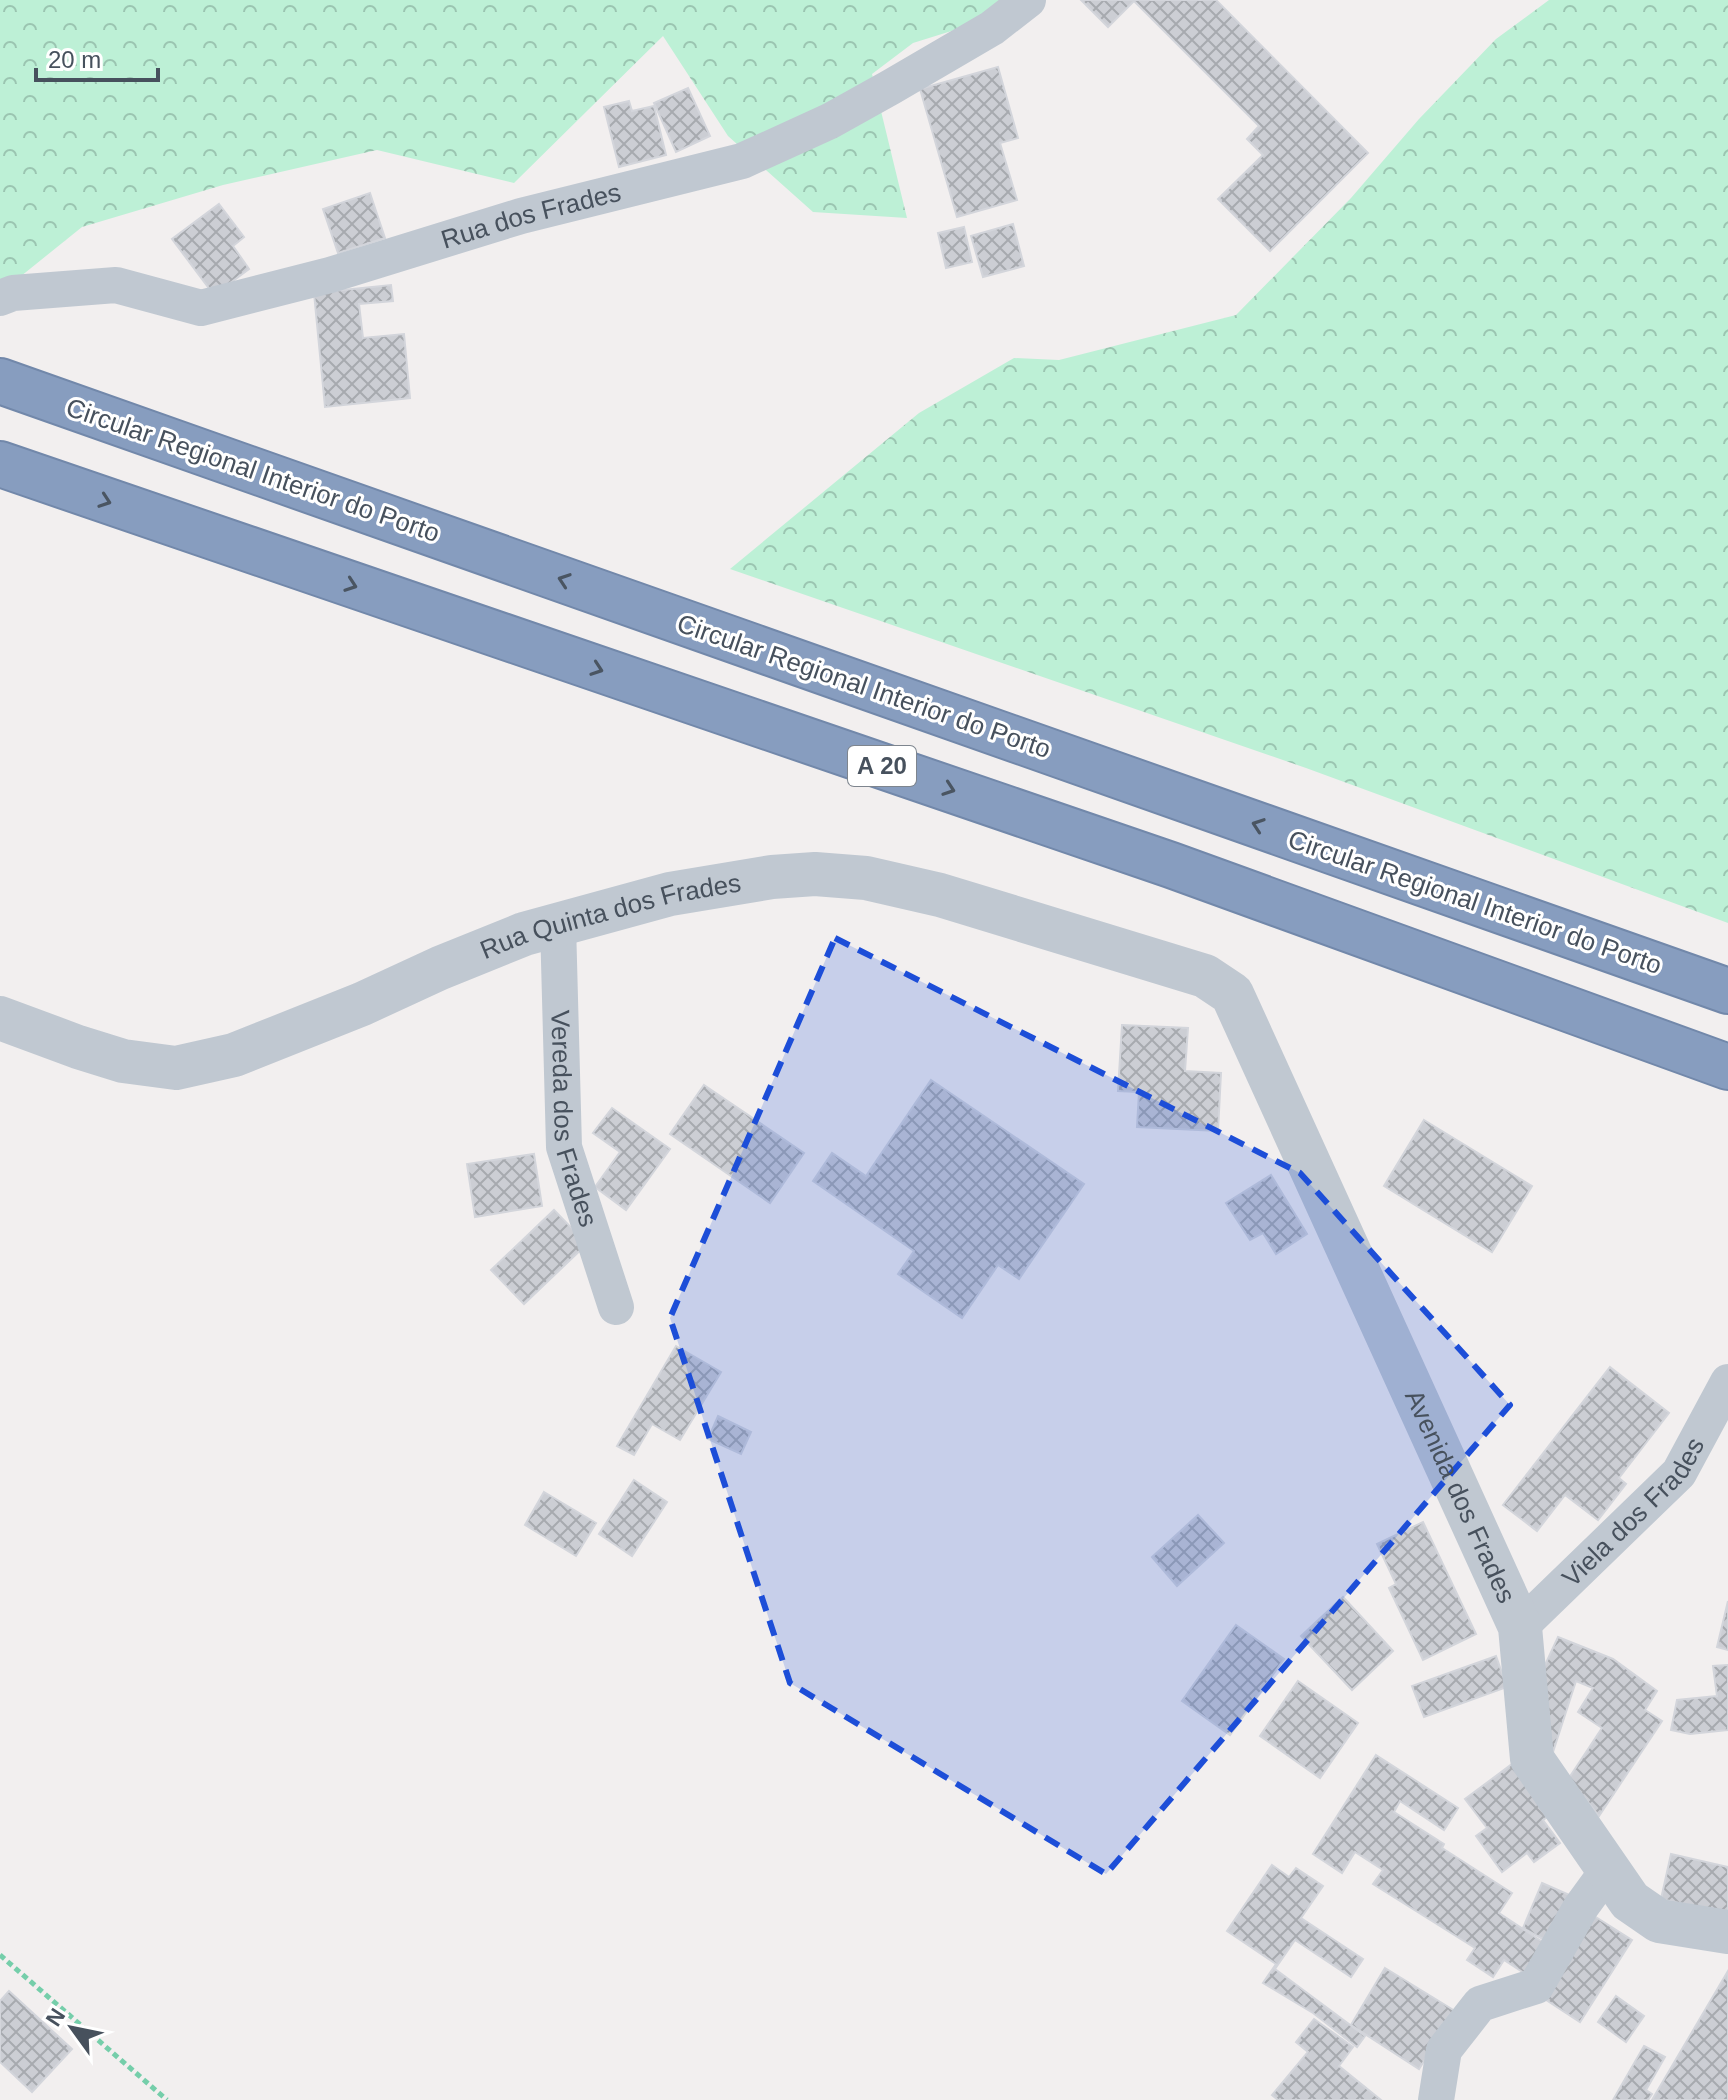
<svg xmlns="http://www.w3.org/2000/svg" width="1728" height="2100" font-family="Arial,sans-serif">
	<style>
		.forest { fill: url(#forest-crowns) }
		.building { fill: url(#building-cross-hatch); stroke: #d3d5db; stroke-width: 2 }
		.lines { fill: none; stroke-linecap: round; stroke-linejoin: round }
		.motorway-casing { stroke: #7288aa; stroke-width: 48 }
		.path { stroke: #75ceaa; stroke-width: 5; stroke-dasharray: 6 4; stroke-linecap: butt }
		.minor { stroke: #c0c8d1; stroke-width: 36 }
		.tertiary { stroke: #c0c8d1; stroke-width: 44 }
		.motorway { stroke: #879dbf; stroke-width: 44 }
		.oneway { stroke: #4a5562 }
		.marked { fill: #1d4ed8; fill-opacity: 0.2; stroke: #1d4ed8; stroke-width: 6; stroke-dasharray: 16 10; stroke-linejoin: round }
		.labels { text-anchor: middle; stroke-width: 6; stroke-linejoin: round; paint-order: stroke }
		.shield { fill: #fff; stroke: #7e858e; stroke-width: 2 }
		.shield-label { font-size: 24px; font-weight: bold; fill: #47515d }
		.street-label { font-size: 26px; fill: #47515d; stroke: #fff }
	</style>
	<defs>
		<pattern id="forest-crowns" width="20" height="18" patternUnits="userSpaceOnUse" patternTransform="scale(2)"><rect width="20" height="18" fill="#bdf0d6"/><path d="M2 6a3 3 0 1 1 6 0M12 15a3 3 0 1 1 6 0" fill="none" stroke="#9bc5b1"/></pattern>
		<pattern id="building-cross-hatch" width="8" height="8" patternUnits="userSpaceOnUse" patternTransform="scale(2)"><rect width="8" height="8" fill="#ccced4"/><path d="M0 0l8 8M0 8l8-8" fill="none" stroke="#a7aaaf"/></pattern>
	</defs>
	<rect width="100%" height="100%" fill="#f2efef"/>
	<g class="forest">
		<path d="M0,0H1032L1022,9L913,43L872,74L907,218L813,212L728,136L663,36L514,183L377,150L223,185L82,227L0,293Z"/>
		<path d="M1549,0H1728V923L1306,768L730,569L919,413L1014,358L1059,360L1236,315L1351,198L1419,119L1496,39Z"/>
	</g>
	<g class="building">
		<path d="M1081,0H1216L1368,153L1270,251L1218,199L1263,155L1247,139L1259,126L1134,1L1108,27Z"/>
		<path d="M998,67L1018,138L1000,143L1017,200L957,217L920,89Z"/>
		<path d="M688,88L710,136L676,152L654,103Z"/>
		<path d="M629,101L632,111L654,106L666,155L619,167L604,107Z"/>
		<path d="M370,193L385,238L338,253L323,209Z"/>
		<path d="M219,204L244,237L233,246L249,269L214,295L172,239Z"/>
		<path d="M1013,224L1024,266L983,277L971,236Z"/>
		<path d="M964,227L972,262L946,268L938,233Z"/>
		<path d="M391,285L393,301L359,304L363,338L404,334L410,398L325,407L314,293Z"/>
		<path d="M1122,1025L1188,1028L1185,1071L1221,1073L1218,1131L1137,1127L1139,1092L1118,1091Z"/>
		<path d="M931,1080L1084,1184L1019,1279L998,1265L962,1318L898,1274L914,1251L813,1181L832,1153L866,1176Z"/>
		<path d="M704,1085L804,1153L770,1203L670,1134Z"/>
		<path d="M612,1108L670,1149L626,1210L595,1187L620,1152L593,1133Z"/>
		<path d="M1424,1120L1532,1186L1492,1252L1384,1186Z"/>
		<path d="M534,1154L542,1206L475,1217L467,1164Z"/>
		<path d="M1271,1175L1307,1234L1276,1254L1263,1233L1250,1240L1226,1203Z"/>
		<path d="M554,1210L587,1244L524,1304L491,1270Z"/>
		<path d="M676,1346L721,1372L680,1440L652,1424L634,1455L617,1446Z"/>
		<path d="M1610,1367L1669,1413L1619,1478L1626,1484L1598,1520L1565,1495L1537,1531L1503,1505Z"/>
		<path d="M718,1416L751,1432L741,1454L708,1439Z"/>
		<path d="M634,1480L667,1502L632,1556L599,1534Z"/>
		<path d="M544,1492L596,1523L576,1556L525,1525Z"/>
		<path d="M1198,1515L1224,1543L1177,1586L1152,1557Z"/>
		<path d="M1423,1522L1476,1634L1423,1660L1389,1588L1396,1584L1377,1544Z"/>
		<path d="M1343,1597L1393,1651L1352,1690L1301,1636Z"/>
		<path d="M1728,1601V1650L1717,1647Z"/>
		<path d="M1236,1625L1284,1659L1230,1735L1182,1701Z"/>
		<path d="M1558,1637L1613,1659L1657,1691L1645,1710L1662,1721L1599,1816L1569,1778L1602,1728L1578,1712L1593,1688L1576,1681L1551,1758L1532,1693Z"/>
		<path d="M1496,1656L1507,1687L1424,1717L1412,1686Z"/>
		<path d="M1728,1665V1730L1690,1734L1671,1730L1677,1700L1717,1696L1713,1666Z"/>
		<path d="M1298,1681L1358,1723L1320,1778L1260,1736Z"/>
		<path d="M1376,1755L1458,1808L1444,1830L1400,1801L1394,1812L1444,1844L1442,1848L1512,1893L1499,1913L1547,1945L1527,1975L1504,1960L1493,1977L1467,1960L1475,1948L1373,1884L1383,1870L1355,1852L1342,1873L1313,1854Z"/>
		<path d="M1512,1764L1549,1816L1543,1820L1560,1843L1534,1862L1527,1853L1502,1872L1476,1836L1487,1828L1465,1799Z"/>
		<path d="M1671,1854L1728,1867V1914L1661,1899Z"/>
		<path d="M1272,1865L1289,1877L1296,1868L1323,1886L1301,1918L1363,1959L1351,1977L1295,1940L1275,1969L1365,2036L1357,2047L1313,2013L1263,1983L1276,1964L1227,1931Z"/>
		<path d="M1542,1883L1574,1897L1552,1944L1523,1928Z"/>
		<path d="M1591,1914L1632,1940L1580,2022L1540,1996Z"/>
		<path d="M1385,1968L1455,2011L1419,2069L1351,2025Z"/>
		<path d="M1728,1971V2100H1652Z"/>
		<path d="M9,1991L72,2049L32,2092L0,2062V2001Z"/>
		<path d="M1616,1996L1644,2016L1626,2042L1598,2022Z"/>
		<path d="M1314,2019L1353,2047L1339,2066L1381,2100H1278L1272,2095L1308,2052L1296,2042Z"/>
		<path d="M1644,2046L1665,2057L1646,2090L1652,2094L1648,2100H1613Z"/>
	</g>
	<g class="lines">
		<g class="motorway-casing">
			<g id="motorway">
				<path d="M0,381L1728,991"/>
				<path d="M0,464L1171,865L1728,1067"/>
			</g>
		</g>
		<path class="path" d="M0,1955L167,2100"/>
		<g class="minor">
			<path id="s1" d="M0,298L13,293L116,285L201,308L330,275L521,216L742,161L830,121L891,87L992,28L1028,0"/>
			<path id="s2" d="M558,924L564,1147L616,1307"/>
			<path id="s3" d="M1520,1627L1679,1473L1728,1382"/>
			<path d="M1436,2100L1444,2050L1480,2004L1536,1986L1581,1907L1608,1870"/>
		</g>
		<path class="tertiary" id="s4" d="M0,1018L78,1047L123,1061L176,1068L234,1055L362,1004L440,968L524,934L670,894L772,877L815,874L866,878L940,895L1205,976L1232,994L1520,1627L1532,1759L1630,1901L1659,1921L1728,1932"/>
		<use href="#motorway" class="motorway"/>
	</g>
	<defs><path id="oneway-chevron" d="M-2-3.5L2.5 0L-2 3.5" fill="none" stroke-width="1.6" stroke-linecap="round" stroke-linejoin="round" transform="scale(2)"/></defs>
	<g class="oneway">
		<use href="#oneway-chevron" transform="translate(105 501) rotate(19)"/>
		<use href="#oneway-chevron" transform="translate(564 580) rotate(-161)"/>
		<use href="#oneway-chevron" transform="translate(351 585) rotate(19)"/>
		<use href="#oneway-chevron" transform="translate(597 669) rotate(19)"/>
		<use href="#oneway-chevron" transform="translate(949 789) rotate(19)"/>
		<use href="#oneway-chevron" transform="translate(1258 825) rotate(-161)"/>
	</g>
	<path class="marked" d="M835,938L1300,1173L1510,1405L1106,1874L790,1683L670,1318Z"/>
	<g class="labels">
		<rect class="shield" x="848" y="746" width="68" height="40" rx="6"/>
		<g class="shield-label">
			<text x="882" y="774">A 20</text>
		</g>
		<g class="street-label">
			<text dy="9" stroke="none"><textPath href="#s1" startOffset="548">Rua dos Frades</textPath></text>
			<text transform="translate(253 470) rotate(19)" y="9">Circular Regional Interior do Porto</text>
			<text transform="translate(864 686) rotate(19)" y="9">Circular Regional Interior do Porto</text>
			<text transform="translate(1475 902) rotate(19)" y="9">Circular Regional Interior do Porto</text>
			<text dy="9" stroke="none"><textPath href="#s4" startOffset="646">Rua Quinta dos Frades</textPath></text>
			<text dy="9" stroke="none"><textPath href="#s2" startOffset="196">Vereda dos Frades</textPath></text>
			<text dy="9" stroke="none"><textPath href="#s4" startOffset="1844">Avenida dos Frades</textPath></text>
			<text dy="9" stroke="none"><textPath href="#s3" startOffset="162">Viela dos Frades</textPath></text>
		</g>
	</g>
	<g transform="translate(72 2028) rotate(303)" stroke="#ffffff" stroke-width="6" paint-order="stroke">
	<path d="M0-6L14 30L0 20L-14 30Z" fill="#47515d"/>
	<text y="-12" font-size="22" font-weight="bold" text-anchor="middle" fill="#47515d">N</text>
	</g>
	<path d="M36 68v12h122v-12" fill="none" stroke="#47515d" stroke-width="4"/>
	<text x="48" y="68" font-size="24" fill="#47515d" stroke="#ffffff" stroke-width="6" paint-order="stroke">20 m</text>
</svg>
